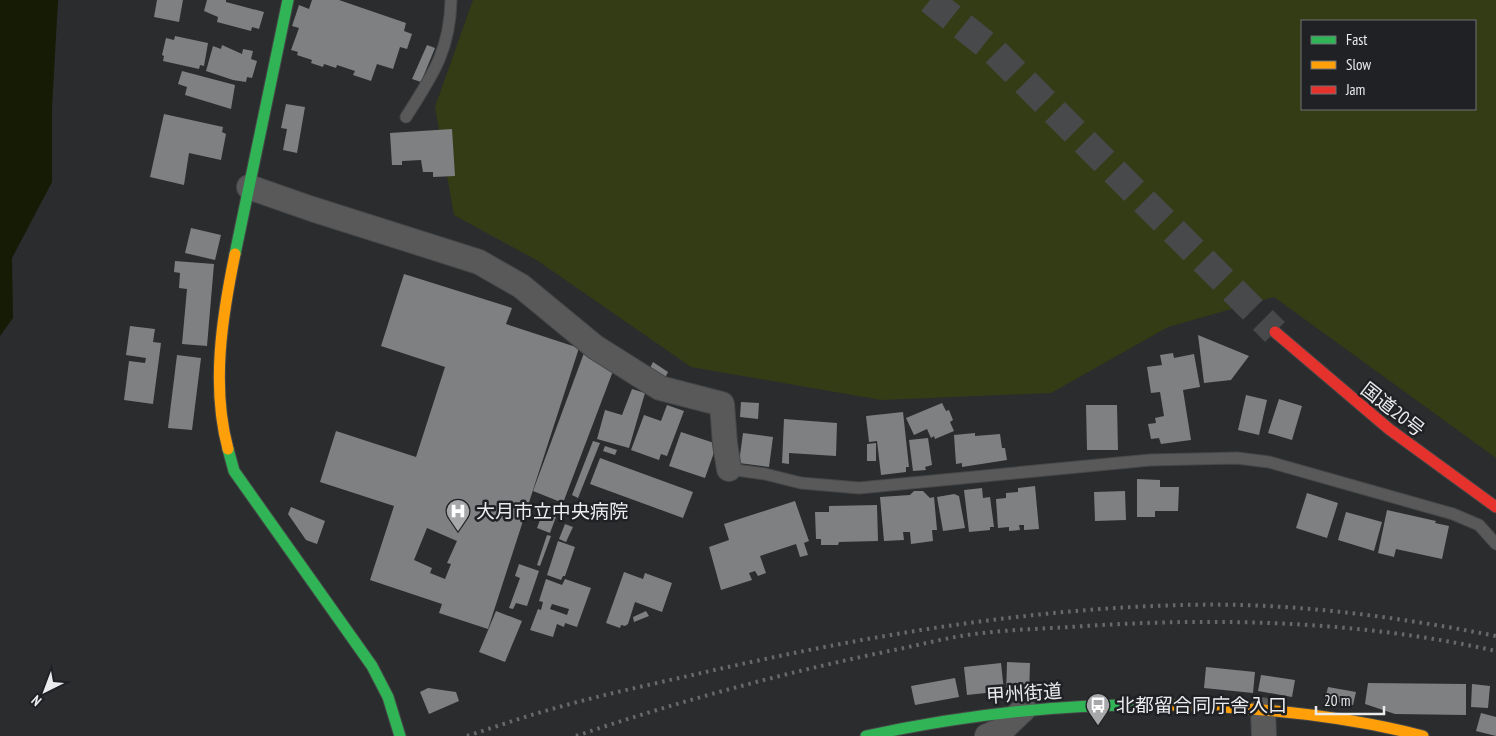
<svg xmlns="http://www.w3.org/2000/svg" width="1496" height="736" font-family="'PT Sans Narrow','Noto Sans JP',sans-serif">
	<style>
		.green { fill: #343c15; fill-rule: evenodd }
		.water { fill: #151b04 }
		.building { fill: #7f8082; fill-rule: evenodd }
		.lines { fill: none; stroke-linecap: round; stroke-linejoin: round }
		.highway-tunnel { stroke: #47494b; stroke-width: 28; stroke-dasharray: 28 14; stroke-linecap: butt }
		.lane-casing { stroke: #464748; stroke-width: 13 }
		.street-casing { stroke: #464748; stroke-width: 26 }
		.fast-casing { stroke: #464748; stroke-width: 13 }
		.slow-casing { stroke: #464748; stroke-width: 13 }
		.jam-casing { stroke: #464748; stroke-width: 13 }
		.lane { stroke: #59595a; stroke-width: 11 }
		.street { stroke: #59595a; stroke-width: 24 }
		.fast { stroke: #30b455; stroke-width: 11 }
		.slow { stroke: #ff9f0a; stroke-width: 11 }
		.jam { stroke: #e5322d; stroke-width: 11 }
		.rail { stroke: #69696a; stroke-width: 4; stroke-dasharray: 2.5 5; stroke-linecap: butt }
		.labels { text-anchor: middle; stroke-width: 5; stroke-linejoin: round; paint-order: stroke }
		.street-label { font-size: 19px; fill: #e9ebed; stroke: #1f2125 }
		.poi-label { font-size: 19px; fill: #e9ebed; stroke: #1f2125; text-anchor: start }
	</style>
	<rect width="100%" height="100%" fill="#2a2c2e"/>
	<path class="green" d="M473,0H1496V458L1274,297L1168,327L1051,393L881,400L691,367L538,261L454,215L435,107ZM1302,21H1475V109H1302Z"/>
	<path class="water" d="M0,0H58L52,108V182L12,258L13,318L0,336Z"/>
	<g class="building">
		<path d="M157,0H183L179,22L154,17Z"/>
		<path d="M207,0H226V2L264,12L259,29L252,27L251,31L217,22L218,17L204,11Z"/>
		<path d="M312,0H339L406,23L404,31L412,34L407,49L400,47L393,69L377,64L371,81L353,75L355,71L337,65L336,68L324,64L323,67L311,63L312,60L297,55L298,52L291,50L299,28L292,26L299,5L309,9Z"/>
		<path d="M175,36L208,43L204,66L200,65L199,69L163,61L164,56L162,55L166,38L174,40Z"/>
		<path d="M222,45L242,54L243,49L253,51L251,59L257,61L252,78L247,77L246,82L233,80L206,71L213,46L221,49Z"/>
		<path d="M427,45L435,48L421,82L412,79Z"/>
		<path d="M182,71L235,85L231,109L185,95L187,87L178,84Z"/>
		<path d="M286,104L305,107L297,153L283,150L287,129L281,128Z"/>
		<path d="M164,114L223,127L222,132L226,134L221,160L189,153L184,185L150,177Z"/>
		<path d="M452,129L455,176L433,177V172H423L421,160L402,161V165H392L390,133Z"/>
		<path d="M191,228L221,235L215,260L185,253Z"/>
		<path d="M175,261L214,264L207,346L182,344L187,289L179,288L180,273L174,272Z"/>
		<path d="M404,274L512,308L506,324L579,348L488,629L439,613L442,604L370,580L394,506L320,482L336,431L416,457L445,367L381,346ZM427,528L457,541L447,563L451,564L445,579L430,573L432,568L414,560Z"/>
		<path d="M130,326L155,329L153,342L161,343L153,404L124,400L129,361L145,363L146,358L126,355Z"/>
		<path d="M1198,335L1249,356L1231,380L1204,383Z"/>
		<path d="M584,353L613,371L563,503L533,491Z"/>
		<path d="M1173,353L1174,358L1194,354L1200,387L1183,390L1191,440L1161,444L1159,438L1151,439L1148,424L1156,423L1155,418L1164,416L1160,392L1151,393L1147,367L1162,365L1160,355Z"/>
		<path d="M177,355L201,358L192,430L168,428Z"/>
		<path d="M653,362L668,372L665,378L650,368Z"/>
		<path d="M632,389L645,393L629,448L597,439L605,410L622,415Z"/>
		<path d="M1246,395L1267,400L1259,435L1238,430Z"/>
		<path d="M1279,399L1302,406L1292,440L1268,433Z"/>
		<path d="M741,402L759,403L758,419L740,417Z"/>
		<path d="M942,403L946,411L949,410L953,420L950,422L954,431L935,439L934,436L931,438L927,429L914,435L906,418Z"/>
		<path d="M667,405L684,411L667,456L661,454L659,460L631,450L644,415L661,421Z"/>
		<path d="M1086,405H1117L1118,450H1087Z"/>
		<path d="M903,412L909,467H906V472L881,475L877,441L869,442L866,416Z"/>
		<path d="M784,419L837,423L836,456L789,453V464L782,463Z"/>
		<path d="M681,432L717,444L705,478L669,466Z"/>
		<path d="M743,433L773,437L769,467L739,463Z"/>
		<path d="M975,433V436L1000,434L1002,448H1005L1007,460L962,467V463L956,464L954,435Z"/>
		<path d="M928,438L932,465L925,467L926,470L913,471L909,440Z"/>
		<path d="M593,441L600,443L578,498L572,495Z"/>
		<path d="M876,443V461H867V444Z"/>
		<path d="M605,446L617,450L615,455L603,451Z"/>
		<path d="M600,458L693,492L683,518L590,484Z"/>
		<path d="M1137,479L1160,480V487H1179L1178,511H1155V517H1137Z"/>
		<path d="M1035,486L1039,529L1024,530V525H1019L1020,530L1009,531V527L998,528L996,499L1006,498V493L1018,492V488Z"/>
		<path d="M982,488L983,498L990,497L994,527H990V530L969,532L964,490Z"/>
		<path d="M914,491H923L930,498L934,497L937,530H932L933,541L911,544L910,532H903L904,540L884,541L880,497L910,495Z"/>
		<path d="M1125,491L1126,520L1095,521L1094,492Z"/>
		<path d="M1307,493L1338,503L1327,538L1296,528Z"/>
		<path d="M954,494L959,496L965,528L943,531L937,497Z"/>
		<path d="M795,501L809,541L804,543L808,555L800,557L796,544L760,556L766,573L758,576L755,571L749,573L752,580L721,590L709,547L729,540L724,524Z"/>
		<path d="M877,505L878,541L839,542L838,545H821V539H816L815,512H829V506Z"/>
		<path d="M291,507L325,521L317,544L306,540L288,514Z"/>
		<path d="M1387,510L1436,521L1435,523L1449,526L1442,559L1396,549L1394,557L1378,553Z"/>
		<path d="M543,512L556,517L550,533L537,528Z"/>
		<path d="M1346,512L1382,522L1374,551L1338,540Z"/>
		<path d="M565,524L573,527L566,542L559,539Z"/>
		<path d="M547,535L551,536L540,566L537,565Z"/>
		<path d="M558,541L575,547L565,576H563L561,580L547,575Z"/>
		<path d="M519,564L539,571L527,606L516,603L513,609L509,608L520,578L515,576Z"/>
		<path d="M624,572L643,579L645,573L672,583L662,612L635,602L628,624L625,626L621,625L620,628L606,623Z"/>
		<path d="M546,579L562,585L565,579L591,588L577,627L565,623L564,627L557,624L553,637L530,630L538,609L541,610L543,602L539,601ZM552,604L569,609L567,615L550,609Z"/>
		<path d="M496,611L522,621L505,662L479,652Z"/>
		<path d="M646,611L649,616L634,622L633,617Z"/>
		<path d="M1007,662L1030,663L1029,695L1006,694Z"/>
		<path d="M1001,663L1004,691L967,695L964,667Z"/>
		<path d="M1206,667L1255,672L1253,693L1204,688Z"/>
		<path d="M1261,675L1295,680L1292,697L1258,691Z"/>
		<path d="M955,678L959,697L915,705L911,686Z"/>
		<path d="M1368,683L1466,684V715L1395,714L1365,704Z"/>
		<path d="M1472,684L1490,686L1488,708L1471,707Z"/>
		<path d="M1328,687L1356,692L1353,705L1325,700Z"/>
		<path d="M428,688L456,692L459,701L429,714L420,692Z"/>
		<path d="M1481,713L1496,717V736L1476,731Z"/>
	</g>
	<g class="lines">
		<path class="highway-tunnel" d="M930,0L995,52L1275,332"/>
		<g class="lane-casing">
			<g id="lane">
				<path d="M406,117C432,76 450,51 451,0"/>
				<path d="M729,469L765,474L801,483L859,488L1150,460L1237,458L1269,462L1453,514L1479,525L1496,544"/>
			</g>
		</g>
		<g class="street-casing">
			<g id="street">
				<path d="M249,187L312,209L479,262L521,286L595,347L660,388L722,404L725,444L729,469"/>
				<path d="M1263,710L1264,736"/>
				<path d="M987,736L1002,730L1024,709"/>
			</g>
		</g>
		<g class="fast-casing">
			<g id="fast">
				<path d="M235,254L288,0"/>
				<path d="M228,449L234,471L372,666L388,697L400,736"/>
				<path d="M866,736C967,714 1067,703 1170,705"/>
			</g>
		</g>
		<g class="slow-casing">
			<g id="slow">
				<path d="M228,449C211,386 222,317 235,254"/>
				<path d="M1170,705C1254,707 1342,715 1423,736"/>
			</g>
		</g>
		<g class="jam-casing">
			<path id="jam" d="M1275,332L1389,429L1496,507"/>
		</g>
		<use href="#lane" class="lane"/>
		<use href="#street" class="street"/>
		<use href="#fast" class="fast"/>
		<use href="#slow" class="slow"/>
		<use href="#jam" class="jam"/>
		<g class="rail">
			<path d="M467,736C495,727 523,717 552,709C604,694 658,683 710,671C866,636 1023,609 1183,605C1287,602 1394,616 1496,636"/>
			<path d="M576,736C679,701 783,673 889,651C915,646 941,639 967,635C1001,630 1036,629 1070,627C1212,617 1357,620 1496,651"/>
		</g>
	</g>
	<defs>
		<g id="hospital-pin" transform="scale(1.25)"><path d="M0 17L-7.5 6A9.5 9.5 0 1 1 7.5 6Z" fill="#a6a8aa" stroke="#1f2125"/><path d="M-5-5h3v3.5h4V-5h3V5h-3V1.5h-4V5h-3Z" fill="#fff"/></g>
		<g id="bus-pin" transform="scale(1.25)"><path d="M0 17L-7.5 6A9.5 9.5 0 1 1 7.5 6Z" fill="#a6a8aa" stroke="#1f2125"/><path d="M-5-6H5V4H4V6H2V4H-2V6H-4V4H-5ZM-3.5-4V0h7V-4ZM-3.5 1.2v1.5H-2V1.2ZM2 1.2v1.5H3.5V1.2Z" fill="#fff"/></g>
	</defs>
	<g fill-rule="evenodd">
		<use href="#hospital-pin" x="458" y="511"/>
		<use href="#bus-pin" x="1098" y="705"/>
	</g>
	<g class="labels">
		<g class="street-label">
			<text transform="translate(1393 409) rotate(38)" y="7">国道20号</text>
			<text transform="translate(1024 693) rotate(-4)" y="7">甲州街道</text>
		</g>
		<g class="poi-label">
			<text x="476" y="518">大月市立中央病院</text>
			<text x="1116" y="712">北都留合同庁舎入口</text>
		</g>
	</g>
	<rect x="1301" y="20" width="175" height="90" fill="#1f2125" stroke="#707275"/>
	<rect x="1311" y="36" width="25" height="8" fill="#30b455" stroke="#707275"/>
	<text x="1346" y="45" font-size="15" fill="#e9ebed">Fast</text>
	<rect x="1311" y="61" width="25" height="8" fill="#ff9f0a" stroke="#707275"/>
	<text x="1346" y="70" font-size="15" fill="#e9ebed">Slow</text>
	<rect x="1311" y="86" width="25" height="8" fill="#e5322d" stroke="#707275"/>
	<text x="1346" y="95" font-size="15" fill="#e9ebed">Jam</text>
	<g transform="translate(45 691) rotate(222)" stroke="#1f2125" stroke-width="4" paint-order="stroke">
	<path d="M0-4L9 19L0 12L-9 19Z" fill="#e9ebed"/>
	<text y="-8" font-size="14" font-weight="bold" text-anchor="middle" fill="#e9ebed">N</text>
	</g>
	<path d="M1316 706v8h68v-8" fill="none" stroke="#e9ebed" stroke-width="2.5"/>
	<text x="1324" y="706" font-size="15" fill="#e9ebed" stroke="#1f2125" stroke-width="4" paint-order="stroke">20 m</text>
</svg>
